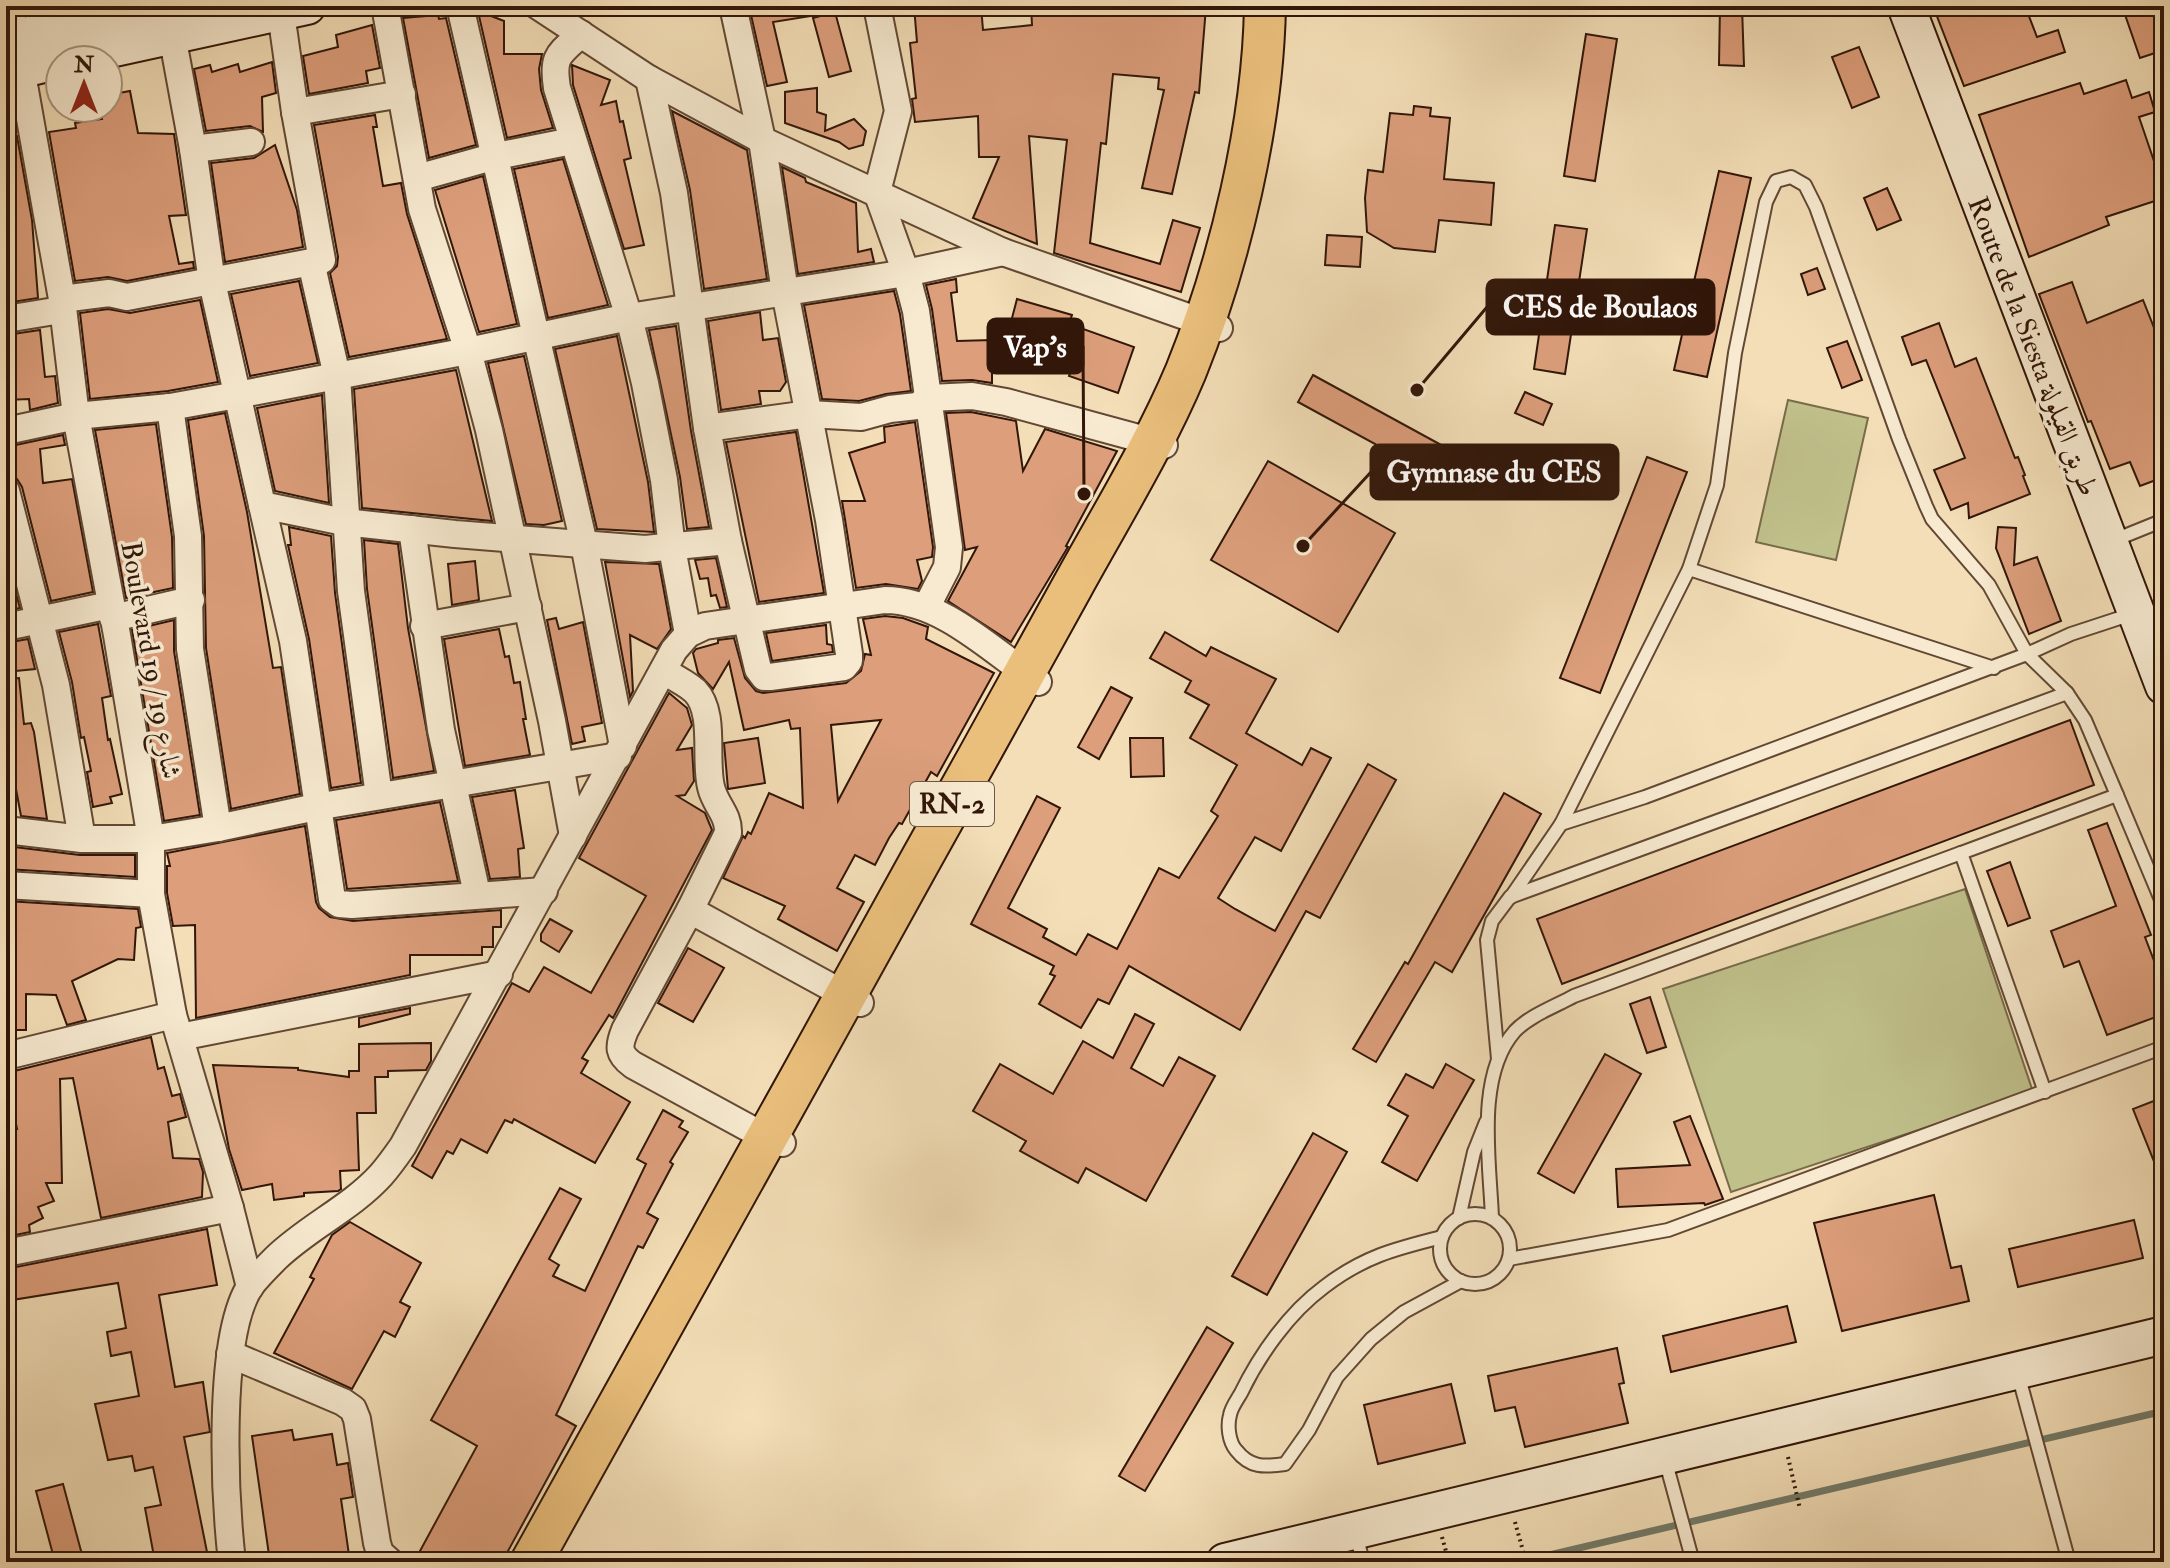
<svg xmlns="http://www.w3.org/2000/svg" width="2170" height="1568" font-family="'IM FELL Double Pica',Amiri,serif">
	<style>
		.green { fill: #c0c08b; stroke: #786b4a; stroke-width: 2 }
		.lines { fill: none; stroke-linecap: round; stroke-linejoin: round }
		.stream { stroke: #727a69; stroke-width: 7 }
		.building { fill: #dc9e7b; stroke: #311609; stroke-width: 2; fill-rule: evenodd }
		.lane-casing { stroke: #624834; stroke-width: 16 }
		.street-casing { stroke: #624834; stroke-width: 30 }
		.secondary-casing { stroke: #311609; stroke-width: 40 }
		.primary-casing { stroke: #311609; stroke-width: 44 }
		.path { stroke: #311609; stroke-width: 4; stroke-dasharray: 2 4; stroke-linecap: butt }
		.lane { stroke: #f7ead0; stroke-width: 12 }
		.street { stroke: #f7ead0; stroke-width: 26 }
		.secondary { stroke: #f7ead0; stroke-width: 36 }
		.primary { stroke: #eabf7c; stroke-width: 40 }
		.labels { text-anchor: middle; stroke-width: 7; stroke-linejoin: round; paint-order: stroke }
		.shield { fill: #f7ead0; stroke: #6c5645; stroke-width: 2 }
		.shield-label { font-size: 26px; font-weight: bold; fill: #311609 }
		.street-label { font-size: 28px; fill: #311609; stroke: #f7ead0 }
		.leader { fill: none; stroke: #311609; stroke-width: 3 }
		.callout-dot { fill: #311609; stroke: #f7ead0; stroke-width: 3 }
		.callout { fill: #311609; stroke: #311609; stroke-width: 3 }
		.callout-label { font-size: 30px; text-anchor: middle; font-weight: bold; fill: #fff }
	</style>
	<rect width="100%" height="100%" fill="#f3deb7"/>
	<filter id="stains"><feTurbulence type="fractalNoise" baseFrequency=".0025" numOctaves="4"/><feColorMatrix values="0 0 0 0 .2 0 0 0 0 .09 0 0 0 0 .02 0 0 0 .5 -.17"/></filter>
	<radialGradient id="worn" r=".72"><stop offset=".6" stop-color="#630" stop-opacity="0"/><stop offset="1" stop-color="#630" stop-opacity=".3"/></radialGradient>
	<g class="green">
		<path d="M1788,400L1868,418L1836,560L1756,542Z"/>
		<path d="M1965,889L2033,1092L1731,1192L1663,989Z"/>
	</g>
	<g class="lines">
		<path class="stream" d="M1519,1562L2164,1411"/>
	</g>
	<g class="building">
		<path d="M749,6H810L811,16L773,22L787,82L767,86Z"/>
		<path d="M914,6H981L983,30L1032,25L1031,6L1206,7L1199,93L1195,92L1172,194L1142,188L1164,90L1158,89L1159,78L1113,74L1106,144L1101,143L1090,243L1160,264L1173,220L1200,228L1181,292L1054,253L1067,140L1029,136L1037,244L973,218L999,157H979L978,116L915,122L912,99L916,98L910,43L917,42Z"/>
		<path d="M1720,6H1742L1744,66L1719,65Z"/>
		<path d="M1933,6H2025L2037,37L2058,30L2065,52L1964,86Z"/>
		<path d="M2122,6H2164V20L2156,23L2164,50L2140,58Z"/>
		<path d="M835,12L851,71L829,77L813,18Z"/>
		<path d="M486,14L504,21V54H542L539,69L541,90L553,128L507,138L479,16Z"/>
		<path d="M438,15L439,19L446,18L476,145L429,158L403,18Z"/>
		<path d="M372,25L380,68L366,71L368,83L309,94L303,56L338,47L336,35Z"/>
		<path d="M1586,34L1617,39L1595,181L1564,176Z"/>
		<path d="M1859,47L1879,97L1852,108L1832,57Z"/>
		<path d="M272,62L276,93L262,97L263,132L250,126L206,131L194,69L210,65L212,72L238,64L240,72Z"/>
		<path d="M572,65L610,80L601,105L616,101L620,122L623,121L631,158L624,160L644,245L624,249L573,85Z"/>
		<path d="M2126,80L2132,98L2149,92L2155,112L2139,117L2155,164L2164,161V198L2106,217L2109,225L2029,257L1979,115L2080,83L2084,94Z"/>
		<path d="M817,88V112L826,115L825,131L854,119L866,131L863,145L849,149L839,142L785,123V92Z"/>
		<path d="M130,91L138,133L174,134L186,215L169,216L179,264L193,262L194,268L127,281L108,277L75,281L49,132L76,128L75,123L102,119L100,108H108V95Z"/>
		<path d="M1414,106L1431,108L1430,116L1450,118L1444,179L1494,183L1491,225L1439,220L1435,252L1394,248L1367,232L1365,198L1368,170L1383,172L1390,113L1413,115Z"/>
		<path d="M672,111L747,150L767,279L704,289L690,190Z"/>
		<path d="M375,115L377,127H373L383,186L401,183L407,214L447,339L349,357L330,273L337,266L338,257L314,125Z"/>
		<path d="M17,136L32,220L38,298L6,303V140Z"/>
		<path d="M275,145L297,210L303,247L225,262L211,163L254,158Z"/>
		<path d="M563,159L608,305L548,318L514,169Z"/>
		<path d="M782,167L805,178L806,182L856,203L858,252L871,249L874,262L798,274Z"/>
		<path d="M1719,171L1751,178L1707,377L1674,370Z"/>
		<path d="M483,176L517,324L479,332L435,190Z"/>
		<path d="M1887,188L1901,220L1877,230L1864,198Z"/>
		<path d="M1555,225L1587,229L1565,374L1534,369Z"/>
		<path d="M1327,235L1362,237L1360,267L1325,265Z"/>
		<path d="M1817,268L1825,289L1808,295L1801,274Z"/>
		<path d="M956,279L957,292L951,293L957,341L992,340V383L972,380L942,381L932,309L926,285Z"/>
		<path d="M299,281L318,363L250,376L231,294Z"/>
		<path d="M2072,282L2087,323L2143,300L2164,353V477L2140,486L2130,462L2110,469L2091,421L2088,422L2039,294Z"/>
		<path d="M894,291L900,314L911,391L886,394L859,401L822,399L804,305Z"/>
		<path d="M1017,299L1072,315L1069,324L1134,347L1118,393L1069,376L1075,360L1006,341Z"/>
		<path d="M200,300L218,382L168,391L90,399L80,313L108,309L130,313Z"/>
		<path d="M760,312L763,340L778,338L786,382L780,391H759L761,404L721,410L708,321Z"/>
		<path d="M1939,323L1955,367L1976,358L2015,458L2018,457L2025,475L2023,476L2030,494L1969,518L1968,503L1951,510L1934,470L1965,458L1926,360L1912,365L1902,337Z"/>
		<path d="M676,326L691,431L709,527L687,529L680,477L649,330Z"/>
		<path d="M40,330L45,377L55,376L58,403L30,410L29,399L6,400V335Z"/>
		<path d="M617,336L648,482L654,532L597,529L555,349Z"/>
		<path d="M1847,341L1862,380L1842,388L1827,348Z"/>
		<path d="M524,356L562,521L544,525L526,524L488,363Z"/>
		<path d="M456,370L492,521L362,508L354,389Z"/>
		<path d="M1313,375L1443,446L1428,473L1298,402Z"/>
		<path d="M1525,392L1552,404L1543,425L1515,413Z"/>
		<path d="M322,395L329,503L275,491L257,408Z"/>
		<path d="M971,412L1016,421L1023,471L1045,429L1117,451L1066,546L1068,547L1011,642L948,601L977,547L965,550L946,413Z"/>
		<path d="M225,413L247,512L273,668L281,667L300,794L231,809L206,648L204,536L188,420Z"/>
		<path d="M915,422L933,547L932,557L917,560L922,581L918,589L886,584L856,588L842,501H865L849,453L885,442L884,427Z"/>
		<path d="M156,424L172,537L173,588L126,598L95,430Z"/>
		<path d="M796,432L824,593L759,602L726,442Z"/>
		<path d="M63,435L65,445L40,449L43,483L72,479L93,592L51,601L22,487L17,479L7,475L6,447Z"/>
		<path d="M1647,457L1687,472L1600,693L1560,678Z"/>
		<path d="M1268,461L1395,533L1338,632L1211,560Z"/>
		<path d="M289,527L331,536L335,593L361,783L331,788L309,639L288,545H291Z"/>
		<path d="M1998,527L2016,528L2014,565L2037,557L2061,621L2029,634L1996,548Z"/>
		<path d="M364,540L398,544L408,628L434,771L393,778L367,589Z"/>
		<path d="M6,557L20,608L6,611Z"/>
		<path d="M716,558L727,607L720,608L716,595L711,596L708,578L700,579L695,560Z"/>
		<path d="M475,561L479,600L452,605L448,564Z"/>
		<path d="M605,562L659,564L671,629L657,649L630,635L633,691L630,697Z"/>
		<path d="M885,616L903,618L928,627L926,639L994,673L937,776L931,772L902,824L899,823L889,838L875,865L855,855L837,888L864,902L837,951L778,919L785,906L723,878L743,836L745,838L748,832L751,834L769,793L803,808L800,728L791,729L789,720L744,730L729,662L713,689L698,673L693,653L696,649L718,643V640L734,638L745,678L756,691L763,693L846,683L861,671L865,654L871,655L863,619ZM881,720L838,801L831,725Z"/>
		<path d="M556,618L559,629L583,622L602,723L582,727L585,741L572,744L547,620Z"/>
		<path d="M174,620V651L200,815L164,821L132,630Z"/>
		<path d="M98,624L111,696L102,698L108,740L110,739L122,794L110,797L112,803L93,807L87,772L91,771L84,737L81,738L72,682L59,632Z"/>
		<path d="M826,625L827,644L832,645L833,652L772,661L766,633Z"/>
		<path d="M499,629L505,657L509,656L514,683L520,682L526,719H523L530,755L465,766L444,639Z"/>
		<path d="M1165,632L1206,656L1211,647L1276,679L1246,733L1302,765L1311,748L1331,758L1281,851L1255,837L1218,898L1235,909L1275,931L1368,764L1396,780L1320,918L1306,911L1240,1030L1129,966L1109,1004L1098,999L1081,1028L1039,1004L1055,976L1050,974L1054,966L971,924L1037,796L1060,808L1008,908L1047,929L1043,937L1076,955L1088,934L1117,949L1159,868L1179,878L1218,816L1211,811L1237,765L1190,738L1209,705L1185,692L1191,681L1150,658Z"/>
		<path d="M28,639L35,669L6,672V643Z"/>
		<path d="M19,678L24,724L31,723L34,732L47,819L21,816L8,746H6V679Z"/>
		<path d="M1111,687L1132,698L1099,759L1078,747Z"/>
		<path d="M669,693L687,708L692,725L677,750L692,748L694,781L685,795L677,796L705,813L712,830L613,1018L609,1015L582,1058L588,1061L581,1073L630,1102L595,1163L514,1119L512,1123L505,1120L487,1153L461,1139L453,1154L447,1151L432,1178L412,1166L512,983L529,992L544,967L591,993L646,896L579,858Z"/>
		<path d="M2070,720L2094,785L1562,984L1537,919Z"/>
		<path d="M758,738L765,783L728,789L724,743Z"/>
		<path d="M1130,738H1163L1164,776L1131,777Z"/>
		<path d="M515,790L524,848L518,849L520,877L490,879L472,797Z"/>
		<path d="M1504,793L1541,814L1452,972L1435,962L1376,1062L1353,1049L1405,962L1408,964Z"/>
		<path d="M440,802L458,881L347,889L336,820Z"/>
		<path d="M2107,823L2151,935L2145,937L2164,987V1014L2107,1035L2079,961L2064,967L2051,931L2116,906L2088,830Z"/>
		<path d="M305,826L316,902L319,908L330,917L353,921L501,910V927H493V947H482V955H410V975L196,1018L195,925L173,926L167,893V866H170L167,853Z"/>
		<path d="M6,846L80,855H135V877L6,869Z"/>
		<path d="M2010,862L2030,918L2008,926L1987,871Z"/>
		<path d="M6,901L138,909L141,927L136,928L134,960L118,959L72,981L86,1020L67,1025L56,995L26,994V1030H6Z"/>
		<path d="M550,919L572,931L559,952L541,941V934Z"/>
		<path d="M688,948L724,968L693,1022L658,1003Z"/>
		<path d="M1650,997L1666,1047L1647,1053L1630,1004Z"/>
		<path d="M410,1008V1014L359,1027V1018Z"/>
		<path d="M1135,1014L1154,1024L1131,1068L1163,1086L1179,1057L1215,1076L1146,1201L1086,1168L1078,1183L1020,1151L1026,1141L973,1111L1000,1064L1053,1094L1083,1041L1113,1058Z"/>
		<path d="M151,1037L158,1069L164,1067L172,1096L180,1094L186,1117L168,1122L173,1158L199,1159L203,1172L202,1197L101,1218L73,1078L60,1079L62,1183H46L54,1201L38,1207L43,1218L29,1225L30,1232L6,1237V1129H17L6,1073Z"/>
		<path d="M431,1043V1061L426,1070L388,1071V1077H375L376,1113H357L359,1170L340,1171L341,1189L338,1191L304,1193V1196L274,1200L272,1184L242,1190L229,1149L213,1065L298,1068V1070L349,1077V1071H359V1044Z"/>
		<path d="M1605,1054L1641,1074L1574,1193L1538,1173Z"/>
		<path d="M1446,1064L1474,1080L1417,1181L1382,1162L1408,1116L1388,1105L1406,1074L1433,1088Z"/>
		<path d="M2164,1097V1184H2163L2133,1109Z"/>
		<path d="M663,1110L683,1121L679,1127L688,1132L670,1162L673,1164L647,1213L658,1219L643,1248L638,1246L556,1415L576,1426L502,1562H414L477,1446L431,1420L560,1188L581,1199L549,1259L559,1265L553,1276L585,1291L646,1164L637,1159Z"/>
		<path d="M1690,1116L1723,1199L1705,1205L1704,1203L1618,1207L1616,1169L1690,1165L1674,1122Z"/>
		<path d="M1313,1133L1347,1152L1267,1295L1232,1276Z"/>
		<path d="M1934,1195L1951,1268L1961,1266L1969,1301L1842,1331L1814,1223Z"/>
		<path d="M2134,1220L2143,1258L2018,1287L2009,1249Z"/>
		<path d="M350,1222L421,1263L400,1302L410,1307L395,1337L384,1331L352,1389L274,1353L314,1279L310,1277L332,1235Z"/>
		<path d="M207,1229L217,1285L159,1295L175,1387L203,1382L210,1432L184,1437L209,1562H155L145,1508L161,1505L153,1467L135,1471L132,1456L108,1460L95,1404L139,1396L131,1352L111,1356L107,1332L126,1328L118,1283L6,1301V1269Z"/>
		<path d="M1787,1306L1796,1342L1671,1372L1663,1336Z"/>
		<path d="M1207,1327L1233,1343L1145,1491L1119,1476Z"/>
		<path d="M1617,1348L1624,1383L1619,1384L1628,1423L1525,1447L1515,1407L1495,1411L1488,1376Z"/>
		<path d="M1451,1384L1465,1443L1378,1464L1364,1405Z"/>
		<path d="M292,1430L294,1440L332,1434L337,1465L348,1463L353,1497L341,1499L350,1562H270L252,1436Z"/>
		<path d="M63,1484L84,1562H55L36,1491Z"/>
	</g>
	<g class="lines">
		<g class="lane-casing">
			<g id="lane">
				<path d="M2112,541L2164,520"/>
				<path d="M1689,569L1994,668"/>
				<path d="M6,797L10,830"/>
				<path d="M1561,824L1689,569L1717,485L1735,353L1766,202L1776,181L1791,177L1805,185L1816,207L1899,439L1926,506L1932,519L1989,585L2027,654L2071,634L2132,614"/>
				<path d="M1961,853L2117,795L2164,907"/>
				<path d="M1511,897L1561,824L1645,797L2027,654L2067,693"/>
				<path d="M1498,1059L1487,940L1492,921L1510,897L2067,693L2085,720L2117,795"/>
				<circle cx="1475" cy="1249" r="35"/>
				<path d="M1459,1218L1474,1152L1486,1122"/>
				<path d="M1492,1218C1490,1162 1475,1076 1515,1031C1529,1016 1556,1006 1574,996L1961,853L2045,1092"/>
				<path d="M1442,1237C1394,1249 1363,1257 1324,1287C1289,1313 1260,1354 1241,1393C1237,1400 1231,1408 1230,1415C1227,1426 1229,1442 1236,1450C1250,1468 1264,1467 1285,1464L1309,1430L1337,1377L1371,1339L1404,1312L1461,1281"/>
				<path d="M1509,1259L1668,1230L2164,1047"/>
				<path d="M2018,1374L2069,1562"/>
				<path d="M1665,1459L1693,1562"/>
				<path d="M1356,1534L1363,1562"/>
			</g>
		</g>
		<g class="street-casing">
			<g id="street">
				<path d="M10,6L62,299L76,416L117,635L151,839V894L173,1015L230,1208L250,1287"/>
				<path d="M385,6L422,209L468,351L489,430L552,721L573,836"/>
				<path d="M460,6L584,544L623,746"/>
				<path d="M538,6L649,79L762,140L1003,252L1219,328"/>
				<path d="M877,6L898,111L877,192L906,273L916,311L949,547L947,567L927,606"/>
				<path d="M581,34C558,55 552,56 557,88L629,317L645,383L664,480L672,548L688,634"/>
				<path d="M172,35L193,149L212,282L262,505L344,522L455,534L645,549L728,541"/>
				<path d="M649,79L674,193L707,428L728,541L758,669L764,677H770L844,667L849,661V654L829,520L785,292L762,140L733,6"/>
				<path d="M295,112L402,94"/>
				<path d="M193,149L251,142"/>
				<path d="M417,178L496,156L572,141"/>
				<path d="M311,262L337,376L351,591L379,796"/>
				<path d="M62,299L109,293L127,297L322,260L295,112L280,6"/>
				<path d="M6,319L61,310"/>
				<path d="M170,407L188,536L190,649L218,828"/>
				<path d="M707,428L809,414L861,417L890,409L917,406L929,398L972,396L1006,402L1164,445"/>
				<path d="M6,431L76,416L170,407L237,395L468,351L629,317L906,273L1003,252"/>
				<path d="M6,491L56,685L82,839"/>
				<path d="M262,505L293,641L332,899L339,904L352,905L544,891"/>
				<path d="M412,529L441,730L477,894"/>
				<path d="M113,618L191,600"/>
				<path d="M424,626L528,607"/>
				<path d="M6,627L110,605"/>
				<path d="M663,671C674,677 686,683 695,691C716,713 704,758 711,787C715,805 729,814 728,833L690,910L625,1030C618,1047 618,1054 633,1065L767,1138L782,1143"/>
				<path d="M6,830L82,839H151L218,828L316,807L618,756"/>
				<path d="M6,885L151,894"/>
				<path d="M690,910L860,1003"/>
				<path d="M180,1037L499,974"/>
				<path d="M6,1056L173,1015"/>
				<path d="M6,1253L230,1208"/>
				<path d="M230,1354L343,1402L353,1409L357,1419L377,1543L380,1553L390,1562"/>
				<path d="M232,1562C225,1500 216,1336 251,1285C258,1276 268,1266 276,1258C308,1227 351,1208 381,1175C389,1166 396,1156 403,1146L674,650L688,634L705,626L885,600C942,600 992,651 1038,682"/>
			</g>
		</g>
		<g class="secondary-casing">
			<g id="secondary">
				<path d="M1906,6L2164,686"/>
				<path d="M6,40L159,6"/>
				<path d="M60,60L307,6"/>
				<path d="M6,73L60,60"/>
				<path d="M1225,1562L2164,1335"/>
			</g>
		</g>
		<g class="primary-casing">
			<path id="primary" d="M531,1562C661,1328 791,1095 920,861C971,770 1022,678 1072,587C1111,516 1155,445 1186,371C1230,262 1263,123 1265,6"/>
		</g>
		<g class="path">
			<path d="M1788,1457L1800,1509"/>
			<path d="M1515,1522L1526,1562"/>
			<path d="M1442,1537L1449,1562"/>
		</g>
		<use href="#lane" class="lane"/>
		<use href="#street" class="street"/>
		<use href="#secondary" class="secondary"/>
		<use href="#primary" class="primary"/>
	</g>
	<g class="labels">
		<rect class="shield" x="910" y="782" width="84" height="44" rx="6"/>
		<g class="shield-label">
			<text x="952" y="813">RN-2</text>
		</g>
		<g class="street-label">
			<text transform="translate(2034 346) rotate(69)" y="10">Route de la Siesta طريق القيلولة</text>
			<text transform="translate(152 660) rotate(80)" y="10">Boulevard 19 / شارع 19</text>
		</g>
	</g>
	<path class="leader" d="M1417 390L1487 307M1084 494L1083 346M1303 546L1371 472"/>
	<g class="callout-dot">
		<circle cx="1417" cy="390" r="8"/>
		<circle cx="1084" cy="494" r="8"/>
		<circle cx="1303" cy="546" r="8"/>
	</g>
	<g class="callout">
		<rect x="1487" y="280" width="227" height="54" rx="8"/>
		<rect x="988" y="319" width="95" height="54" rx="8"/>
		<rect x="1371" y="445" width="247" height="54" rx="8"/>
	</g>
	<g class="callout-label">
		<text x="1600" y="317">CES de Boulaos</text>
		<text x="1035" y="357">Vap's</text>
		<text x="1494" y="482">Gymnase du CES</text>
	</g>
	<rect width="2170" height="1568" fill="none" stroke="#f3deb7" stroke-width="32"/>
	<rect x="8" y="8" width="2154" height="1552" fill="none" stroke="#311609" stroke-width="4"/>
	<rect x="16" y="16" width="2138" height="1536" fill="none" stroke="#311609" stroke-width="2"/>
	<g transform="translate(84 84)"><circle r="38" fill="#f7ead0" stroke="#a89580" stroke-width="2"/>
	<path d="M0-6L14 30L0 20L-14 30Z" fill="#8f2418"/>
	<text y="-12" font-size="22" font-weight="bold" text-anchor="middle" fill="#311609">N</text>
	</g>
	<rect width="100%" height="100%" filter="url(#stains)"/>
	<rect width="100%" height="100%" fill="url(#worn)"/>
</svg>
